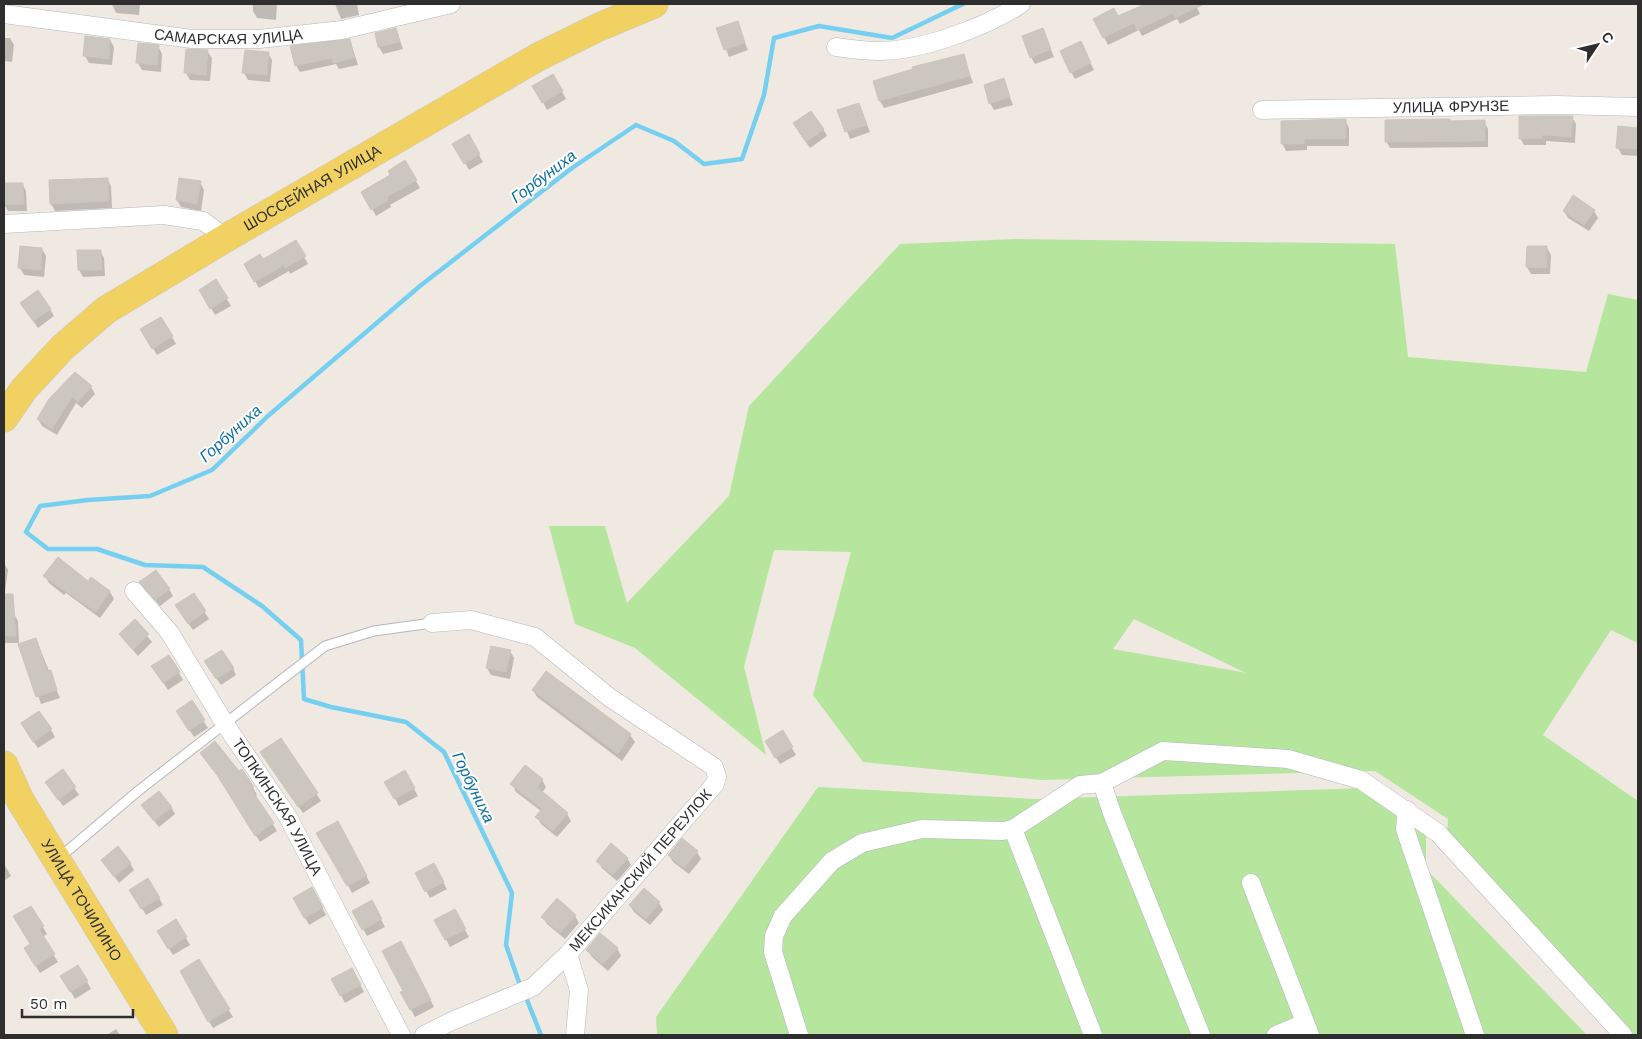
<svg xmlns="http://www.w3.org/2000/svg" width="1642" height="1039" font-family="'Work Sans',sans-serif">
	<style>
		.green { fill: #b6e59e; fill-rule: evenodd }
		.shadow { fill: #0003 }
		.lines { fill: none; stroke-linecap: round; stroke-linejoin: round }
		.stream { stroke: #75cff0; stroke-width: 4.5 }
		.building { fill: #cbc7bf; stroke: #cbc5ba }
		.lane-casing { stroke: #b4b7c1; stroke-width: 11 }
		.street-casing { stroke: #b4b7c1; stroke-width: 19 }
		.primary-casing { stroke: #c9c9c9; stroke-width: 29 }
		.lane { stroke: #fff; stroke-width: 9 }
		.street { stroke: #fff; stroke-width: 18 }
		.primary { stroke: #f2d163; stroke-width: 28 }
		.labels { text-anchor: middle; stroke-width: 4; stroke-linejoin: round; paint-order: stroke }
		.street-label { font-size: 15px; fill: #2e2e2e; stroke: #fff }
		.water-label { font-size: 16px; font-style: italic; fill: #0d6fa3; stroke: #fff }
	</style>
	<rect width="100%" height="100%" fill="#efe9e1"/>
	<g class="green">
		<path d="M1015,239L1395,244L1408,357L1586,372L1608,294L1638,300V643L1611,630L1543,735L1638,801V1035H1613L1446,854L1448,819L1375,771L1041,780L863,762L813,695L851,552L774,550L744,667L766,755L635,648L575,624L549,526H605L627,603L729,496L749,406L900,244ZM1134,619L1246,673H1247L1113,649Z"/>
		<path d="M818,787L1036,799L1366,788L1426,825V869L1587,1035H657L656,1017Z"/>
	</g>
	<g class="shadow">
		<path d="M112,4H140L139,15L116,13Z"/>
		<path d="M253,4H277L276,20L257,18L253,11Z"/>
		<path d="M335,4H357L359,15L341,19Z"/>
		<path d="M1148,4H1195L1200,14L1180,24L1177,19L1142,36L1139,30L1108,45L1095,19L1118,18Z"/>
		<path d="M737,23L748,50L729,57L718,29Z"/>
		<path d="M396,29L403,49L383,54L379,47Z"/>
		<path d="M1042,29L1054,57L1035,64L1031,57Z"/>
		<path d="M4,38H10L14,45L12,62L4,61Z"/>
		<path d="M110,40L114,47L112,65L89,63L85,56Z"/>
		<path d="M350,40L358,65L339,69L336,64L300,72L296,65Z"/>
		<path d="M158,46L162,54L161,72L142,70L138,63Z"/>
		<path d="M1084,50L1094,70L1075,79L1071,72Z"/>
		<path d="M207,51L212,58L210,81L190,80L186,73Z"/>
		<path d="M268,53L272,60L270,82L248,80L244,73Z"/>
		<path d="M963,55L973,83L884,108L880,101Z"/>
		<path d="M553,75L566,99L547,110L534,86Z"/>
		<path d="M1003,80L1013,105L994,110L990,103Z"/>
		<path d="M859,104L870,132L850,139L839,111Z"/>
		<path d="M1572,117L1576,124L1575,143L1546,141V145H1524L1520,138Z"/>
		<path d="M1345,120L1349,128V146H1307V150L1286,151L1282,143Z"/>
		<path d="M1484,122L1488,129V147L1390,148L1386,141Z"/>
		<path d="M1619,128L1638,129V156L1622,155L1618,148Z"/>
		<path d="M823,129L827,136L810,148L798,131Z"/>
		<path d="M468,136L483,162L469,170L454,144Z"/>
		<path d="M405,162L420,188L390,205L391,207L376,216L363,192L392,175Z"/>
		<path d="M107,179L111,186L112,208L55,211L51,204L50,181Z"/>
		<path d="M200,182L204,190L201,211L181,207L177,200Z"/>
		<path d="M22,184L26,191L27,211H8L4,204V185Z"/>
		<path d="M1564,211H1594L1598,218L1589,231L1568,218Z"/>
		<path d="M296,242L308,264L290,274L289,271L259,288L245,264L263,261Z"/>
		<path d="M1547,248L1551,255L1550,274H1531L1527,267Z"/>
		<path d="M42,249L46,256L44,277L24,275L20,268Z"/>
		<path d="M100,251L104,258L105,276L83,277L79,270L78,252Z"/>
		<path d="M216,281L231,306L215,315L201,290Z"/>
		<path d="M50,309L54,316L38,328L26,311Z"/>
		<path d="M161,318L176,344L157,355L142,330Z"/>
		<path d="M91,387L95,394L82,408L76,403L57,435L42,426L38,419L50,399Z"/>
		<path d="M4,563L8,570L5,592H4Z"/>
		<path d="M45,576L89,583L91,579L110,592L114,599L100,618L66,593L64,595L49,583Z"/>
		<path d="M141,583L169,589L173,596L160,606Z"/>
		<path d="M193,594L209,619L193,630L181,613Z"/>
		<path d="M4,614H14L18,621L19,643H4Z"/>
		<path d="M135,621L152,642L138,656L120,635Z"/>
		<path d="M36,639L60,698L41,704L20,644Z"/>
		<path d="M510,651L514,658L510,679L491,675L487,668Z"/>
		<path d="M233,668L236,675L221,685L210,669Z"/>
		<path d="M157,673H179L183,680L168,690Z"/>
		<path d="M546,673L630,735L635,742L622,761L537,697L533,690Z"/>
		<path d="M191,702L208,728L194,737L182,718Z"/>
		<path d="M51,730L55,737L38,748L26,731Z"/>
		<path d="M782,732L796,755L780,764L766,742Z"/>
		<path d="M281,740L321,801L303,813L266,759Z"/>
		<path d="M201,754L253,788L257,795L255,796L277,831L260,842L223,783Z"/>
		<path d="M63,771L79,795L63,806L51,789Z"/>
		<path d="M405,772L418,796L399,806L386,782Z"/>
		<path d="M542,780L546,787L542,793L567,814L571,821L557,837L541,824L537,817L541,811L516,792L512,784Z"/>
		<path d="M171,807L175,814L159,827L147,812Z"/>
		<path d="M338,823L370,883L352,893L334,859Z"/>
		<path d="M697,852L701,859L689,874L673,862L669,855Z"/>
		<path d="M627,858L631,865L617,881L602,868L598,861Z"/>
		<path d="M103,861L130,863L134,870L119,883Z"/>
		<path d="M4,864L11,876L4,881Z"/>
		<path d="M433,865L447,889L430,898L417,874Z"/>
		<path d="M148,880L163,905L146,915L131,890Z"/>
		<path d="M316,896L326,915L309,925L294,898Z"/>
		<path d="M372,902L385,927L367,936L353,912Z"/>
		<path d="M659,903L663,910L650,925L634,912L630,905Z"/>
		<path d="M31,907L47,934L42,937L58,962L40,973L25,948L31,945Z"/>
		<path d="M454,910L469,937L450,947L436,920Z"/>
		<path d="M575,916L579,923L565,939L547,924L543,917Z"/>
		<path d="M176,921L190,945L173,955L158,931Z"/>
		<path d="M617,948L621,956L608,971L592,957L588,950Z"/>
		<path d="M405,949L434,1007L415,1017L402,993L405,991Z"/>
		<path d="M198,961L233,1017L213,1028L199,1004Z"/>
		<path d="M78,966L91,989L75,999L62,976Z"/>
		<path d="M352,970L364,992L345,1003L333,980Z"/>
		<path d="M116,1029L120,1035H107Z"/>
	</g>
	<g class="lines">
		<g class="stream">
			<path d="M521,988L506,945L512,893L444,752L406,722L331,707L304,699L301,640L262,606L203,567L145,565L97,549H48L26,532L40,506L88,500L150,496L212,470L269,415L420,286L572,168L636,125L674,141L704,164L742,159L764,95L774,38L819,26L892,38L963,4"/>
			<path d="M525,995L541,1035"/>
		</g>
	</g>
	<g class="building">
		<path d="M1145,4H1204L1175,18L1173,13L1137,30L1134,23L1103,38L1093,19L1114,8L1118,16Z"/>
		<path d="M738,21L745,43L724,50L716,28Z"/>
		<path d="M396,28L400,42L378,47L375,33Z"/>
		<path d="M1043,28L1051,49L1030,58L1022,36Z"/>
		<path d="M85,36L110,39L109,59L83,56Z"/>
		<path d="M350,39L354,58L333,63L332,58L295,66L290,46Z"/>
		<path d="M1081,41L1091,63L1070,73L1060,51Z"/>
		<path d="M138,43L159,45L157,65L136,63Z"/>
		<path d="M186,49L208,50L206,75L184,73Z"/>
		<path d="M245,50L269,52L267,75L242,73Z"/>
		<path d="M964,54L970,76L879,101L873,81L913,69L912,67Z"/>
		<path d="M553,74L563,91L542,103L532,86Z"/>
		<path d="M1004,78L1010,97L989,104L984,85Z"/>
		<path d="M859,103L867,125L845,132L837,110Z"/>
		<path d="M811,111L824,129L806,142L793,123Z"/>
		<path d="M1519,116H1573L1571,137L1542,135V138L1519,139Z"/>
		<path d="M1346,119V139H1304V144H1281V121Z"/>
		<path d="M1450,119V121L1485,120V141L1385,142V120Z"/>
		<path d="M1618,126L1638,128V149L1616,148Z"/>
		<path d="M469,134L480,154L464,164L452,144Z"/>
		<path d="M405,160L417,180L387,197L388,200L371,210L361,192L390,175L388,171Z"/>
		<path d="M108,178L109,201L50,204L49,180Z"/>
		<path d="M179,178L201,181L197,204L176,200Z"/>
		<path d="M4,183H23L24,204L4,205Z"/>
		<path d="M1573,195L1595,210L1584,225L1563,211Z"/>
		<path d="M296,240L306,256L285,268L284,265L254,282L244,264L260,254L263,259Z"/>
		<path d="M20,246L42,248L41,270L18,268Z"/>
		<path d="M1527,246H1547V268L1526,267Z"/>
		<path d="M77,250H101L102,270H78Z"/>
		<path d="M216,279L228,298L210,309L199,290Z"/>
		<path d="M38,290L51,309L33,321L20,303Z"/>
		<path d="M161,317L173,336L152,349L140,329Z"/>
		<path d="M75,372L92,386L78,402L72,397L52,429L37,419L49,399Z"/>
		<path d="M58,557L88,581L91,577L110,591L96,612L43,576Z"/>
		<path d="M156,570L170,589L155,600L139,582Z"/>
		<path d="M194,593L206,611L188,624L175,605Z"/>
		<path d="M4,594H13L16,636H4Z"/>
		<path d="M135,619L149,634L133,650L119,634Z"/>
		<path d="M36,638L47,671L51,670L57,690L36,697L18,644Z"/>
		<path d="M491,646L511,650L506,672L486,668Z"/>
		<path d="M222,650L234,668L216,679L204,661Z"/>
		<path d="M169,655L180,672L163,683L151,666Z"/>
		<path d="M546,671L631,734L618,754L532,690Z"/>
		<path d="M192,700L205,720L189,731L176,711Z"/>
		<path d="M39,711L52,729L33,742L21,723Z"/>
		<path d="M783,730L793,747L775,758L765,741Z"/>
		<path d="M281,738L318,793L298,807L260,752Z"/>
		<path d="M215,741L239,771L242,769L254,787L251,789L274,823L255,836L217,775L200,753Z"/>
		<path d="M525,765L543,779L537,787L568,813L553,831L535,817L542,809L510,784Z"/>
		<path d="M63,769L76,787L58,800L45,782Z"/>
		<path d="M405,770L415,788L394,799L384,782Z"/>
		<path d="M159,791L172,807L154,821L141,805Z"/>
		<path d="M338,821L367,876L347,886L316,833Z"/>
		<path d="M682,838L698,851L684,868L668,855Z"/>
		<path d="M611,843L628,858L613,875L596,861Z"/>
		<path d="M118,846L131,863L114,877L101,860Z"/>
		<path d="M434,863L444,882L425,892L415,873Z"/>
		<path d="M148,878L160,898L141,909L129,890Z"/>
		<path d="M312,887L323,908L304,918L293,898Z"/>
		<path d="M644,888L660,902L646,919L629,905Z"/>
		<path d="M557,898L576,915L560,933L541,917Z"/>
		<path d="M372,900L382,919L362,930L352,911Z"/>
		<path d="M31,906L44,926L39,929L55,954L35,966L24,948L30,944L13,916Z"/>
		<path d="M455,909L466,929L445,940L434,920Z"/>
		<path d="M176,919L187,937L168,949L157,931Z"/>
		<path d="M600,933L618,948L603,964L586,950Z"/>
		<path d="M401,941L431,1000L410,1010L400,992L403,991L382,951Z"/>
		<path d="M199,959L230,1009L208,1022L180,971Z"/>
		<path d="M78,965L88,981L70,992L60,976Z"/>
		<path d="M352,968L361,985L340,996L331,979Z"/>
	</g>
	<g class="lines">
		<g class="lane-casing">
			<path id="lane" d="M59,858L138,791L325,646L374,631L432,623"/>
		</g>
		<g class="street-casing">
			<g id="street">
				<path id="s1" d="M4,14L192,39H259L342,30L451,4"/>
				<path d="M836,47C850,49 865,51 879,51C921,51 986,27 1021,4"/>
				<path id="s2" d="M1262,110L1557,105L1638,107"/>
				<path d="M4,224L164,215L203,221L226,238"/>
				<path id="s3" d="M134,591L170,633L225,724L288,817L401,1035"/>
				<path d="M1102,783L1112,813L1201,1035"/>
				<path d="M1407,810L1405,829L1475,1035"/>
				<path d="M1013,829L1093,1035"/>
				<path d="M1251,883L1310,1035"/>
				<path d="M568,954L579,990L575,1035"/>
				<path id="s4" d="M424,1035L452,1021L533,987L568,954L715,784L717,777L714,767L609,697L535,637L471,620L432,623"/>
				<path d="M799,1035L773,952L774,936L783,916L832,861L862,843L922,829L1003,831L1013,829L1080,785L1102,783L1163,751L1288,759L1361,780L1438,833L1623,1035"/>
				<path d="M1276,1035L1305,1023"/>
			</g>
		</g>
		<g class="primary-casing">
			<g id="primary">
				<path id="s5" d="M4,418L24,389L62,348L106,310L226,238L538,57L599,27L654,4"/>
				<path id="s6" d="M4,765L20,800L164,1035"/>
			</g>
		</g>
		<use href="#lane" class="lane"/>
		<use href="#street" class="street"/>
		<use href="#primary" class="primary"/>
	</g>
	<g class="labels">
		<g class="street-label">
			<text dy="5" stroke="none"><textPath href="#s1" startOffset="226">САМАРСКАЯ УЛИЦА</textPath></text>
			<text dy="5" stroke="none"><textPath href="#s2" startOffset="189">УЛИЦА ФРУНЗЕ</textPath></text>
			<text dy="5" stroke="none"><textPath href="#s5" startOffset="389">ШОССЕЙНАЯ УЛИЦА</textPath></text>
			<text dy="5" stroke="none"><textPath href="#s3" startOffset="260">ТОПКИНСКАЯ УЛИЦА</textPath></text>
			<text dy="5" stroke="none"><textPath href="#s4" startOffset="278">МЕКСИКАНСКИЙ ПЕРЕУЛОК</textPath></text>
			<text dy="5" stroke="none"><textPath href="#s6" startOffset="156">УЛИЦА ТОЧИЛИНО</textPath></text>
		</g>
		<g class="water-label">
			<text transform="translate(543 176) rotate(-37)" y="6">Горбуниха</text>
			<text transform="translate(230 433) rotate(-42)" y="6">Горбуниха</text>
			<text transform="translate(474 787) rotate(64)" y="6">Горбуниха</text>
		</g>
	</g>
	<rect width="1642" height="1039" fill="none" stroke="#2e2e2e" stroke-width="10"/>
	<g transform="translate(1597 45) rotate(55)" stroke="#ffffff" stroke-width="4" paint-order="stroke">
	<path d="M0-4L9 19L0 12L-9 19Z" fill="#2e2e2e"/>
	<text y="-8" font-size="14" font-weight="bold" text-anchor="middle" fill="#2e2e2e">С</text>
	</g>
	<path d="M22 1009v8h111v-8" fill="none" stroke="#2e2e2e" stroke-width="2.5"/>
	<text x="30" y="1009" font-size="15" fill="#2e2e2e" stroke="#ffffff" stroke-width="4" paint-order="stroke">50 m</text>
</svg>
